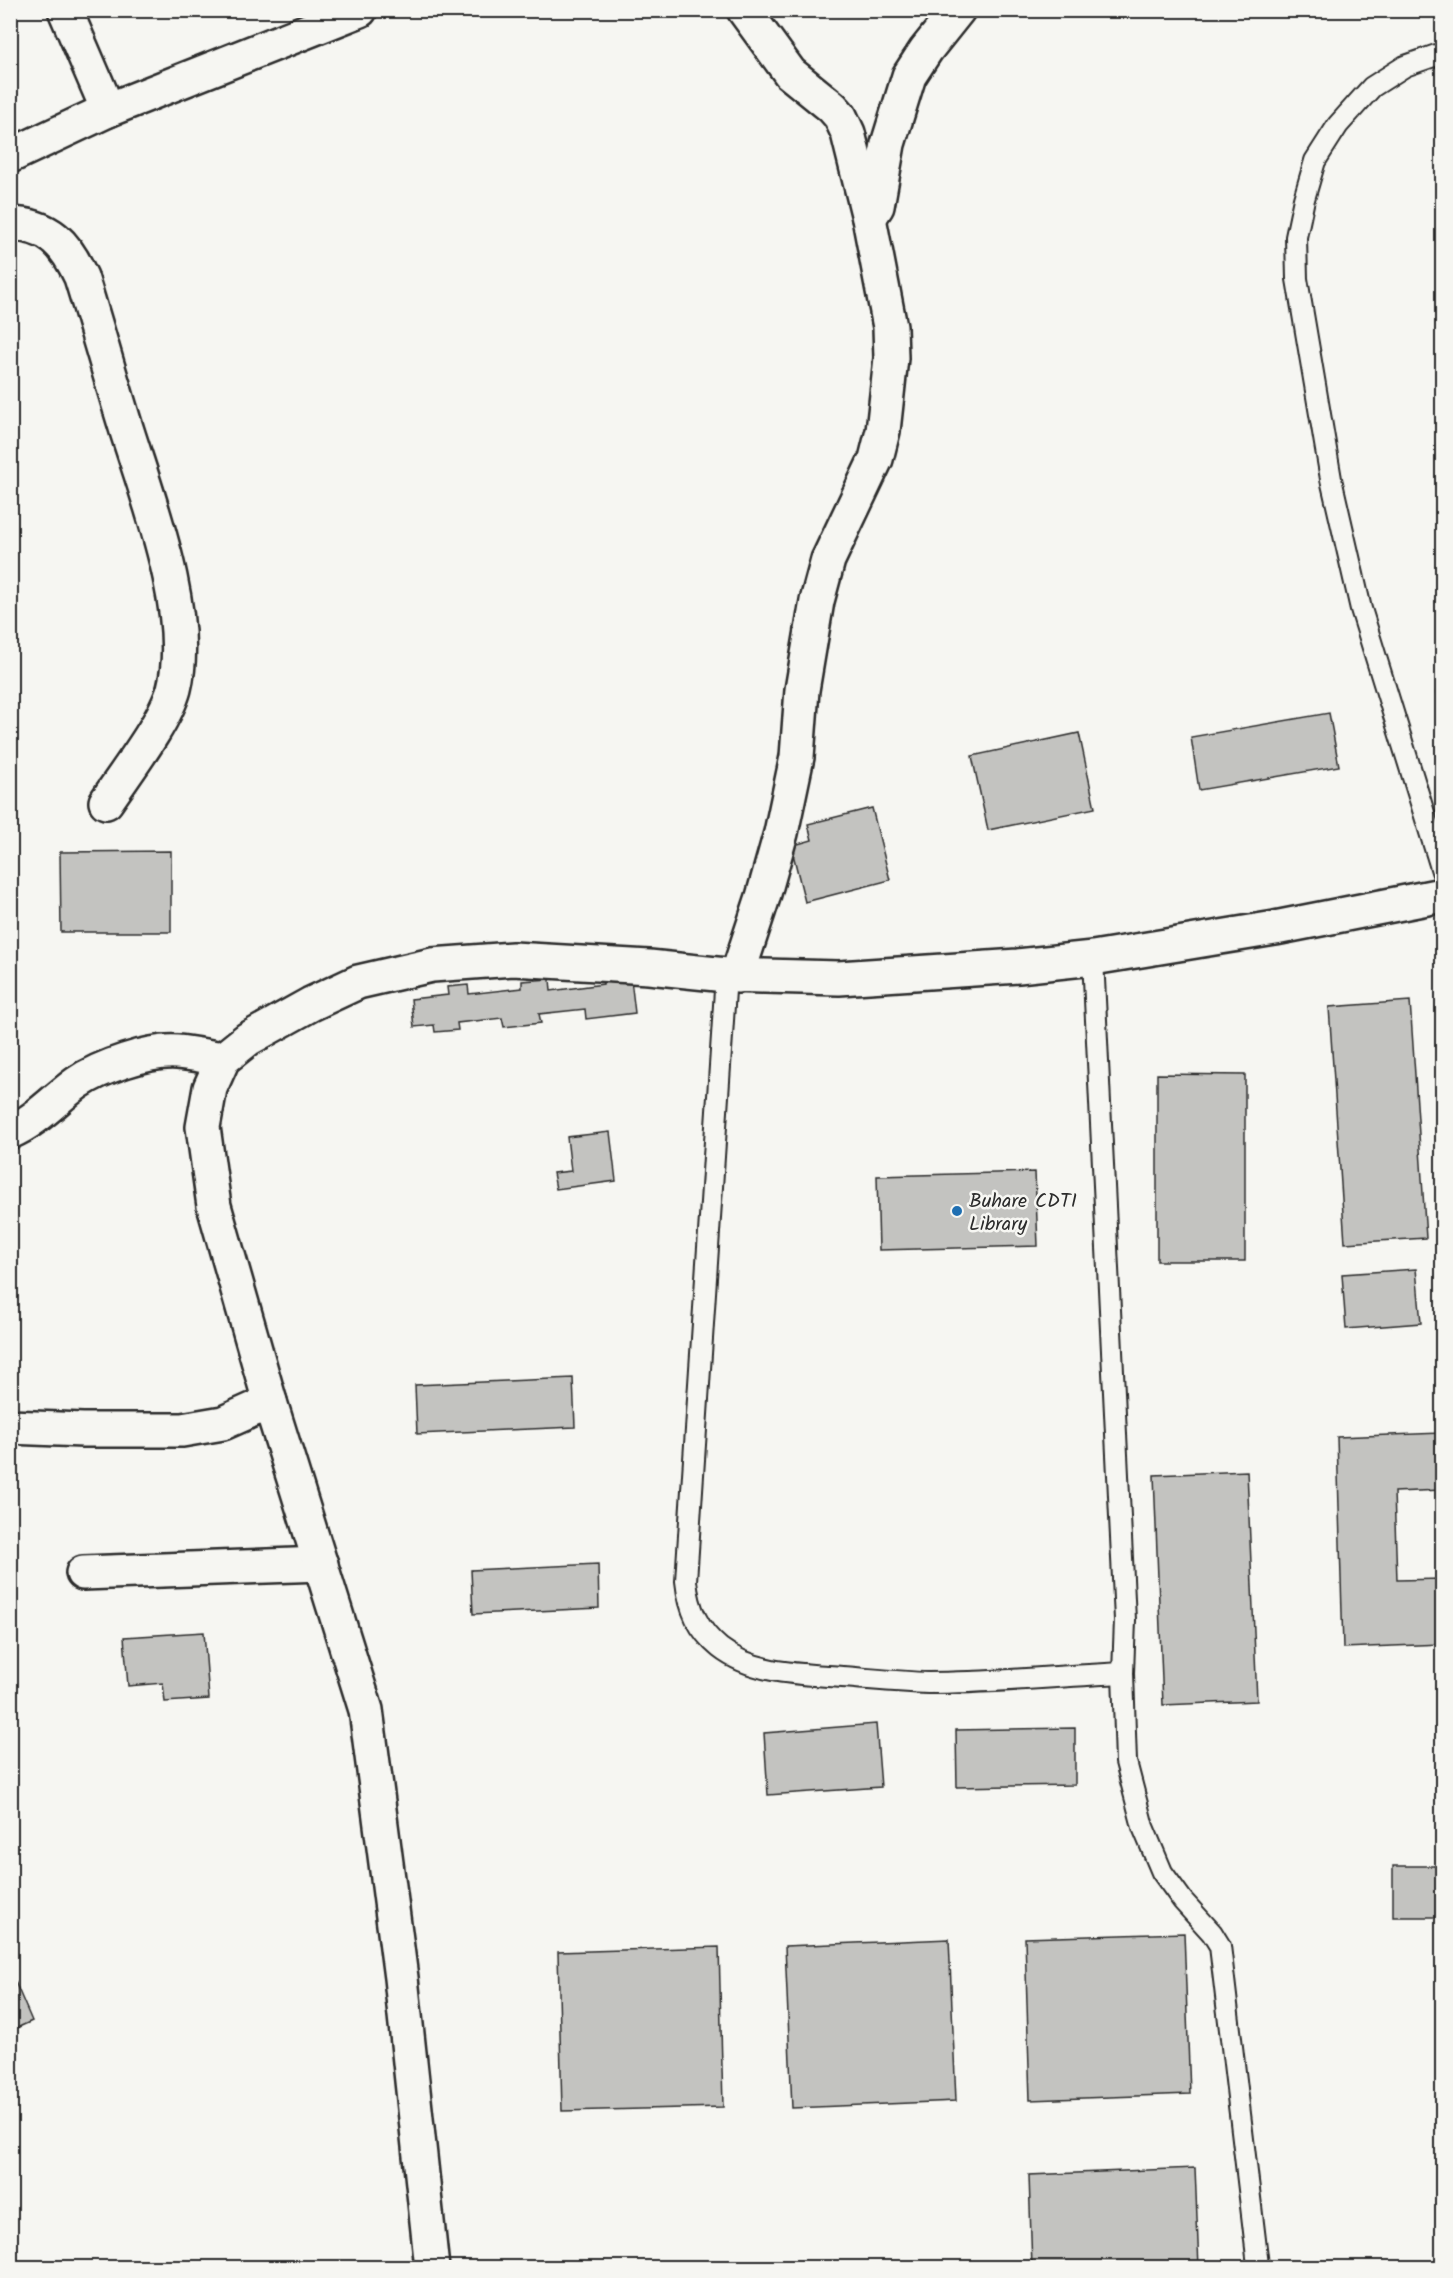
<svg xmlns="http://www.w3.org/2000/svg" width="1453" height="2278" font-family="Kalam,sans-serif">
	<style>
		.building { fill: #c3c3c0; stroke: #2b2b2b; stroke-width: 1.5 }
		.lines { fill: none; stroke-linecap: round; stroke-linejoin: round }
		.lane-casing { stroke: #2b2b2b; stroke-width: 24 }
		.street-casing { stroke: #2b2b2b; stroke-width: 38 }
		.lane { stroke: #f6f6f2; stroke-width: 20 }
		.street { stroke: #f6f6f2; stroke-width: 33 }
		.poi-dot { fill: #1f6fb2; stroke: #f6f6f2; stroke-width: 2 }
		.labels { text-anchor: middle; stroke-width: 5; stroke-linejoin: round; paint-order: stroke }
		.poi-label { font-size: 20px; fill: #2b2b2b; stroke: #f6f6f2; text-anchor: start }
	</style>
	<rect width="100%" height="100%" fill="#f6f6f2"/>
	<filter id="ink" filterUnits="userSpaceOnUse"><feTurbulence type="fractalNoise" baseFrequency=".0167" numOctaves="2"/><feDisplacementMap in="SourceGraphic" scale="12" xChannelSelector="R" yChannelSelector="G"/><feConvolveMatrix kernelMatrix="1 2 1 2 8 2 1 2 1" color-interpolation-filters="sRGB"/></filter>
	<g filter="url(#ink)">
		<g class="building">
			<path d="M1442,691V725L1436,692Z"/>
			<path d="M1329,713L1339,766L1199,790L1191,737Z"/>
			<path d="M1079,733L1095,808L988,830L972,756Z"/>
			<path d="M872,808L890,880L805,902L791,846L812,840L808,824Z"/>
			<path d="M171,851V932H61L60,852Z"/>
			<path d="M630,971L635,1013L586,1019L585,1009L539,1014L541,1023L504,1027L502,1018L457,1023L458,1030L435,1032L434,1025L414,1027L411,999L448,995L447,987L468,985L469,994L522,988V981L550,979L551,991L603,984L602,974Z"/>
			<path d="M1410,1001L1426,1238L1345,1243L1329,1007Z"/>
			<path d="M1157,1074L1245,1075V1261H1157Z"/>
			<path d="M610,1132L616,1181L556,1189L553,1173L571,1171L567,1137Z"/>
			<path d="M1035,1172L1038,1246L879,1250L877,1176Z"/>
			<path d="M1416,1269L1421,1323L1346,1329L1342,1274Z"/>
			<path d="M573,1378L575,1427L417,1434L415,1385Z"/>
			<path d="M1442,1433V1490L1394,1492L1397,1580L1442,1579V1644L1343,1648L1337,1437Z"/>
			<path d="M1247,1471L1257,1701L1163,1705L1154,1475Z"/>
			<path d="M598,1564L599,1608L473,1614L471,1570Z"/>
			<path d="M204,1632L209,1699L165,1702L163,1683L128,1686L124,1637Z"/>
			<path d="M876,1724L881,1787L768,1795L764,1733Z"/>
			<path d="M1075,1728V1785L957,1787L956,1730Z"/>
			<rect x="1393" y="1866" width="49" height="51"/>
			<path d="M1184,1933L1190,2094L1030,2100L1025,1938Z"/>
			<path d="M949,1939L956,2101L792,2108L785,1946Z"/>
			<path d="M719,1947L723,2107L562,2111L558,1952Z"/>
			<path d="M10,1970L32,2021L10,2031Z"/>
			<path d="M1195,2168L1199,2268H1032L1029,2175Z"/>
		</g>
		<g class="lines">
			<g class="lane-casing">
				<g id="lane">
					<path d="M1442,53L1405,66L1372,87L1338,125L1315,161L1304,199L1296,237L1297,279L1331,479L1361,609L1442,871"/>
					<path d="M1093,958L1125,1620L1123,1673L1126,1762L1143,1827L1162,1872L1183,1901L1212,1933L1220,1946L1258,2265"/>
					<path d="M726,975L686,1581C689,1609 698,1630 720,1648C753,1674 802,1674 842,1677C870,1679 899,1682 928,1683C993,1683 1058,1676 1123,1673"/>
				</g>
			</g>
			<g class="street-casing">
				<g id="street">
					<path d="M65,10L108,110"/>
					<path d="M10,156L108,110L360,10"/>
					<path d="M869,218L877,206L888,144L909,76L926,50L958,10"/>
					<path d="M10,224C50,225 66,244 81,277C97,328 111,380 127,431C149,501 193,616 174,689C165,722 126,772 106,802"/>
					<path d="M737,976L763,897L781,833L797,757L802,690L817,601L828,560L876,459L883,431L891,358L890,327L869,218L848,133L840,116L832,107L790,73L744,10"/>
					<path d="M10,1132C36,1121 55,1099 77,1083C100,1067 149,1050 177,1052C192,1053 208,1057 223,1059"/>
					<path d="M10,1427L83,1430H182L223,1423L270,1402"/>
					<path d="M83,1573L321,1564"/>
					<path d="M432,2268L401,1978L366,1710L270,1402L214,1206L203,1127L210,1088L223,1059L248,1039L311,1004L358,982L432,965L513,959L649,967L726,975L839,978L1018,966L1093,958L1275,928L1442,895"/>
				</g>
			</g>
			<use href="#lane" class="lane"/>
			<use href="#street" class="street"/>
		</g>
	</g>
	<circle class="poi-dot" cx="957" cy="1211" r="6"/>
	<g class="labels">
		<g class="poi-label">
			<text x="969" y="1207">Buhare CDTI<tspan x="969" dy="23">Library</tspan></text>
		</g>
	</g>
	<rect width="1453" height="2278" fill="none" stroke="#f6f6f2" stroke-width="36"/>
	<rect x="18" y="18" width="1417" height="2242" fill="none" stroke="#2b2b2b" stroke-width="2" filter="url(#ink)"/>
</svg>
